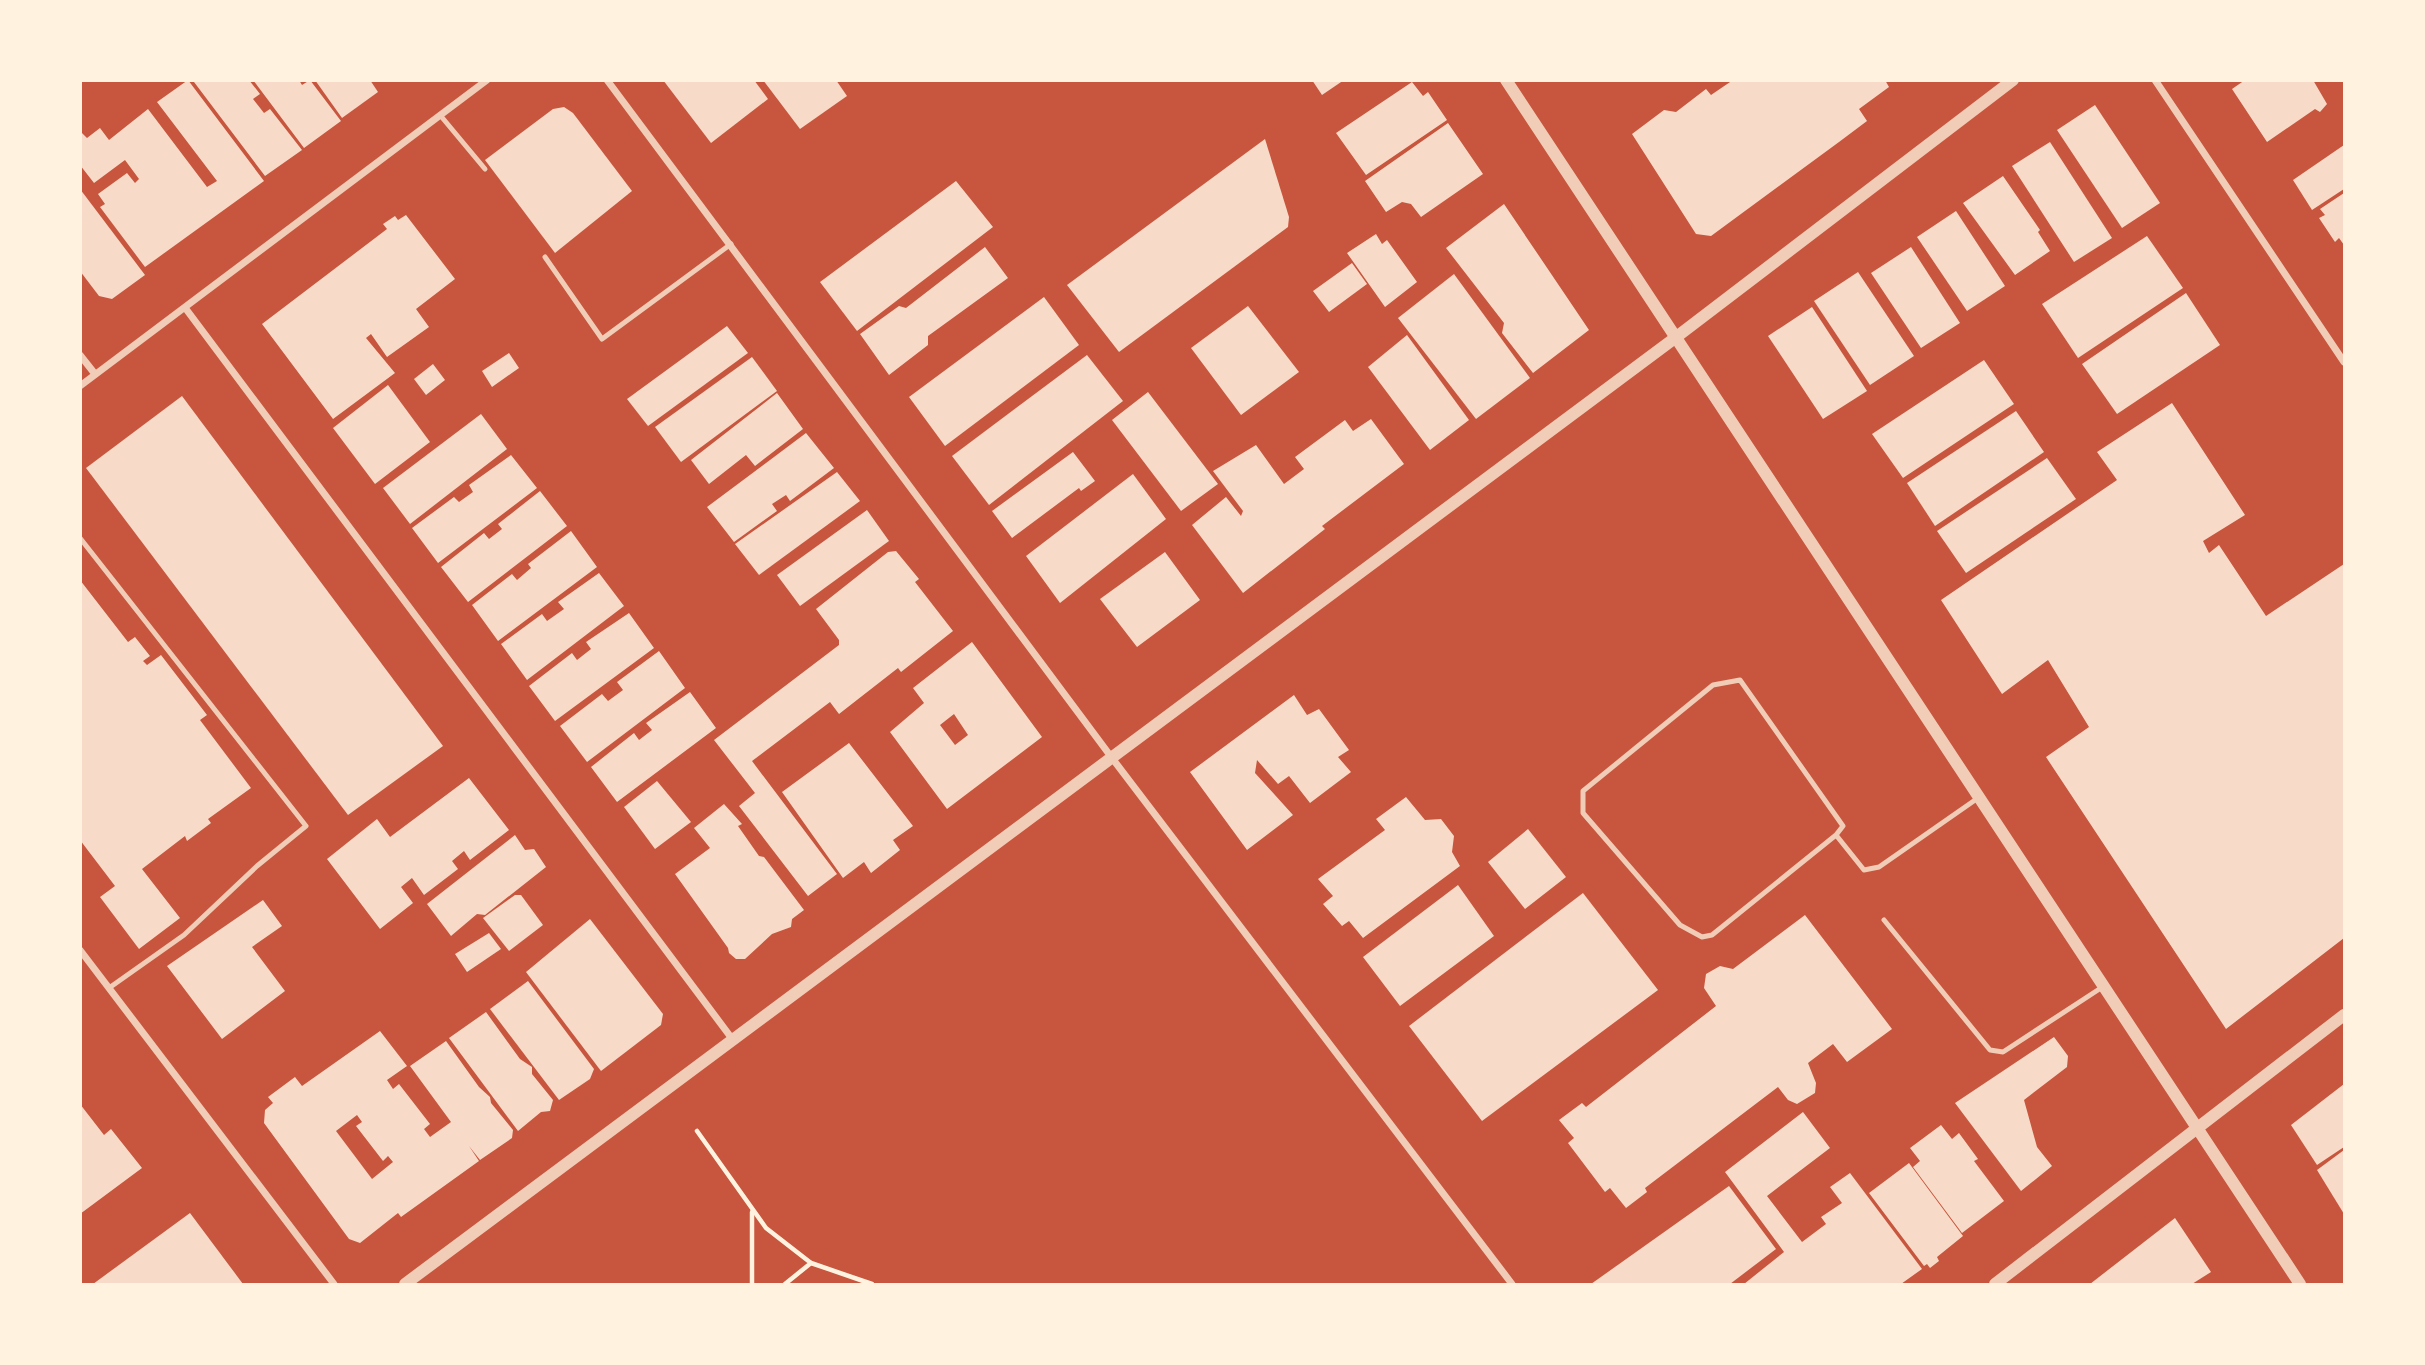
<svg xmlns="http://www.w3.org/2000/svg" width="2425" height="1365" font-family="Spectral,serif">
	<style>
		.building { fill: #f7dbc8; fill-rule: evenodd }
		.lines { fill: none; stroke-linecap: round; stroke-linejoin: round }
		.path { stroke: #fff3e0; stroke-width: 4.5 }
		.service { stroke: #f1ccb7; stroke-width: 5 }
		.minor { stroke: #f1ccb7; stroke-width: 7 }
		.tertiary { stroke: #f1ccb7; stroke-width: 12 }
	</style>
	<rect width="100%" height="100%" fill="#c8553d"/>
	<g class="building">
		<path d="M188,80L264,181L145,267L100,207L105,204L98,194L127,173L135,183L139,179L125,160L94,183L80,165V131L87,138L100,128L109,140L148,109L207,187L217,181L157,102Z"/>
		<path d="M196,80H249L260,94L253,99L264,113L270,109L302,150L265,176L194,82Z"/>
		<path d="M253,80H299L302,85L310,80L341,121L304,148Z"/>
		<path d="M315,80H370L378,92L342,118Z"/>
		<path d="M663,80H754L768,99L711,143Z"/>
		<path d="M763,80H836L847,96L800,129Z"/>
		<path d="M1312,80H1344L1322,95Z"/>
		<path d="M1733,80H1885L1889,87L1859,109L1867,121L1839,142L1711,236L1696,234L1632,134L1664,110L1676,112L1706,89L1711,95Z"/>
		<path d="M2245,80H2313L2327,104L2320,112L2315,109L2267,142L2232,89Z"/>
		<path d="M1412,82L1423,96L1428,92L1447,120L1366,175L1336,133Z"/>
		<path d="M2095,105L2160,203L2122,228L2057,130Z"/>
		<path d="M564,107L573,113L632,191L555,253L485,160L553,109Z"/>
		<path d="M1448,123L1483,174L1421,217L1411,204L1402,202L1386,212L1365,181Z"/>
		<path d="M1265,139L1289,217L1288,227L1119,352L1067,285Z"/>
		<path d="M2050,142L2112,238L2074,262L2012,166Z"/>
		<path d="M2344,145V189L2312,210L2293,180Z"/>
		<path d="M2003,176L2040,230L2038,232L2050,251L2015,275L1963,203Z"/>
		<path d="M956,181L993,227L857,331L820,282Z"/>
		<path d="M80,189L145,275L112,299L99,296L80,271Z"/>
		<path d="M2344,193V245L2339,238L2335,242L2319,218L2325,215L2320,209Z"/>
		<path d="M1504,204L1589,330L1533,373L1502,333L1504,323L1446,248Z"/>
		<path d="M1956,211L2005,286L1967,311L1917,237Z"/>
		<path d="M406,215L455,279L416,309L429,327L387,357L371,334L366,338L395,373L333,419L262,324L387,229L383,224L395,216L398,220Z"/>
		<path d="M1376,234L1382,244L1387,240L1417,282L1385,307L1347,253Z"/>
		<path d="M2147,236L2183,288L2078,358L2042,304Z"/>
		<path d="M985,247L1008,278L928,336V345L889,375L860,334L899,306L906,308Z"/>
		<path d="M1911,247L1960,323L1921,348L1871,273Z"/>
		<path d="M1352,263L1367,284L1329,312L1313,291Z"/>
		<path d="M1858,272L1914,356L1870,385L1814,301Z"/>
		<path d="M1454,274L1530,378L1476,419L1398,318Z"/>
		<path d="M2186,293L2220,345L2117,414L2082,364Z"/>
		<path d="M1044,297L1079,345L945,446L909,397Z"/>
		<path d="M1248,306L1299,372L1241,415L1191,348Z"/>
		<path d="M1812,307L1867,391L1823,419L1768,336Z"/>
		<path d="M727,326L748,353L648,426L627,399Z"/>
		<path d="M1407,335L1469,420L1430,450L1368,367Z"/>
		<path d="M509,353L519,368L492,387L482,371Z"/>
		<path d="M1087,355L1123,401L989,505L952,456Z"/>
		<path d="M752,357L777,391L681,462L655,427Z"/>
		<path d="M1984,360L2014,404L1903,478L1872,434Z"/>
		<path d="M433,364L445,380L426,395L414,379Z"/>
		<path d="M388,385L430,442L375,484L333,428Z"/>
		<path d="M1148,392L1218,484L1181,511L1112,420Z"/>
		<path d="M777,393L803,429L755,466L746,455L709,484L691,460Z"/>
		<path d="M182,396L443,746L348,815L86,468Z"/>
		<path d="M2172,403L2245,515L2203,541L2209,553L2219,545L2266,616L2344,564V938L2226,1029L2046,757L2089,727L2048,660L2002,694L1941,600L2117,480L2097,452Z"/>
		<path d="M2016,411L2044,452L1935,526L1907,483Z"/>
		<path d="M481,414L507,449L410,524L383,488Z"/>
		<path d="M1371,419L1404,464L1322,526L1325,529L1243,593L1192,525L1226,497L1241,516L1243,511L1213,471L1256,445L1284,484L1304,469L1295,457L1345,420L1353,431Z"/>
		<path d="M806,433L834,468L790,501L786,495L772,504L777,511L734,542L707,507Z"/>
		<path d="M1073,452L1095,481L1081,491L1079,488L1012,538L992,511Z"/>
		<path d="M511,455L537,488L438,563L412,528L454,497L459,502L473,492L469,485Z"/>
		<path d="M2047,458L2076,499L1966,573L1937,531Z"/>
		<path d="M837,472L860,501L759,575L735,544Z"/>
		<path d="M1133,474L1166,519L1060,603L1026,556Z"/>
		<path d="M540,491L567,526L468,602L441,567L484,533L489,539L502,529L498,524Z"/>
		<path d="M867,510L889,541L800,606L777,575Z"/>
		<path d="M571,531L597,567L498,641L472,605L512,574L517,580L531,568L528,564Z"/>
		<path d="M896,551L919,579L915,582L953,631L901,672L898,668L839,714L830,702L752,761L837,874L808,896L739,806L755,793L714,740L839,645V640L816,609L888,552Z"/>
		<path d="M1165,552L1200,600L1137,647L1100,599Z"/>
		<path d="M599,573L624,606L527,680L501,644L542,614L547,621L564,609L558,602Z"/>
		<path d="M80,580L128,642L135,637L150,656L143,661L147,665L161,655L207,715L200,720L251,788L208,819L211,823L187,841L185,836L142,869L180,918L139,949L100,897L115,886L80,840Z"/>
		<path d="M629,613L654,648L555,721L529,686L572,653L577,660L591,649L586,642Z"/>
		<path d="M972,642L1042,737L947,809L890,732L924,703L913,688ZM954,714L968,735L955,745L940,725Z"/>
		<path d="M659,651L685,688L587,762L560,726L602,694L608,701L623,690L617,682Z"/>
		<path d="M690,692L716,728L617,802L591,767L634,733L639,740L652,730L646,723Z"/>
		<path d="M1294,695L1307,715L1319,709L1349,750L1338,757L1351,772L1310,803L1289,776L1278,784L1257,760L1255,773L1293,815L1247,850L1190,772Z"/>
		<path d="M849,743L913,826L893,840L900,850L871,873L864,862L843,878L782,792Z"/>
		<path d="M469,778L509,830L470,860L464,851L452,861L458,869L424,895L412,878L401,887L413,903L380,929L327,859L377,819L390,837Z"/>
		<path d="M657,781L691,822L655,849L624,807Z"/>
		<path d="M1406,797L1425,820L1441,819L1454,836L1452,852L1460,866L1363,938L1349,921L1342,926L1323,904L1333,896L1318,879L1385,830L1376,819Z"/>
		<path d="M724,804L742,824L738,826L759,856L764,857L804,910L792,919L791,927L772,934L745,959H736L729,953L728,948L675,874L710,848L694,828Z"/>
		<path d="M1528,829L1566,877L1525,909L1488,862Z"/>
		<path d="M515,835L525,850L534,849L546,867L485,915L477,914L451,936L427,904Z"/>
		<path d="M1458,885L1494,936L1400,1006L1363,957Z"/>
		<path d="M1583,893L1658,990L1482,1121L1409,1026Z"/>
		<path d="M515,895H521L543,925L509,951L483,918Z"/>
		<path d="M263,900L282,926L252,947L285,991L222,1039L167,966Z"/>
		<path d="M1805,915L1892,1029L1847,1062L1833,1044L1808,1063L1816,1083L1815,1093L1797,1104L1788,1100L1778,1087L1645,1188L1647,1192L1626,1208L1610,1188L1605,1192L1568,1143L1574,1138L1559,1120L1582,1103L1586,1107L1716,1006L1704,988L1706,974L1720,966L1733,969Z"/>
		<path d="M590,919L663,1014L661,1025L601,1071L526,972Z"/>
		<path d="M489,933L501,949L467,972L455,954Z"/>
		<path d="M528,981L594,1069L590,1079L559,1100L490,1009Z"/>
		<path d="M486,1012L520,1059L532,1067V1074L553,1100L550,1111L541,1112L518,1131L449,1038Z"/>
		<path d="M380,1031L407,1066L387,1080L393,1089L399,1084L430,1124L424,1129L430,1137L451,1122L410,1066L446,1041L479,1087L490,1097L491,1103L513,1130L512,1138L480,1160L469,1146L479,1161L401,1217L398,1213L360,1243L349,1239L264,1123L265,1110L273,1103L268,1097L295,1077L302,1086ZM357,1115L362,1122L356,1126L383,1161L388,1156L393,1162L372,1179L336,1131Z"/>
		<path d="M2054,1037L2068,1056L2067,1067L2024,1100L2037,1147L2052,1166L2021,1191L1955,1103Z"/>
		<path d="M2344,1084V1147L2317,1165L2291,1125Z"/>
		<path d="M80,1104L104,1135L111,1129L142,1168L80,1214Z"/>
		<path d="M1803,1112L1830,1148L1767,1196L1802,1242L1826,1224L1821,1217L1842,1203L1830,1187L1850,1173L1922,1269L1901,1284H1744L1784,1252L1725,1172Z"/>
		<path d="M1941,1125L1952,1139L1959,1133L1978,1159L1974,1161L2004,1201L1962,1233L1913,1167L1920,1161L1910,1148Z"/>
		<path d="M2344,1150V1214L2317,1170Z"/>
		<path d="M1909,1163L1963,1236L1937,1257L1939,1261L1930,1268L1927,1264L1924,1266L1869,1193Z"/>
		<path d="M1729,1186L1776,1249L1730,1284H1591Z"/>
		<path d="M190,1213L243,1284H93Z"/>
		<path d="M2175,1218L2211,1272L2192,1284H2090Z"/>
	</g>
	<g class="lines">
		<g class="path">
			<path d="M697,1131L766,1228L811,1263L785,1284"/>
			<path d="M811,1263L872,1284"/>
			<path d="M752,1284V1212"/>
		</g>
		<g class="service">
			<path d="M440,115L485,169"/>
			<path d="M545,257L602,339L731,244"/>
			<path d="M80,538L306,826L257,866L184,935L109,988"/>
			<path d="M1836,835L1843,826L1740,680L1713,685L1583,791V813L1680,925L1702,937L1712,935L1836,835L1864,870L1879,867L1978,798"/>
			<path d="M1884,920L1990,1050L2003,1052L2104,986"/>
		</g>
		<g class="minor">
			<path d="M607,80L1112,758L1512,1284"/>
			<path d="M2155,80L2344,362"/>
			<path d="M186,309L733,1040"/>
			<path d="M80,355L95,374"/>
			<path d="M80,386L487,80"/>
			<path d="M80,950L334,1284"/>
		</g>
		<g class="tertiary">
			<path d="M1506,80L2300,1284"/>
			<path d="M405,1284L1675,338L2013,80"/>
			<path d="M1995,1284L2344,1015"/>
		</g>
	</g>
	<rect width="2425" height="1365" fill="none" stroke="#fff3e0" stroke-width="164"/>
</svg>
